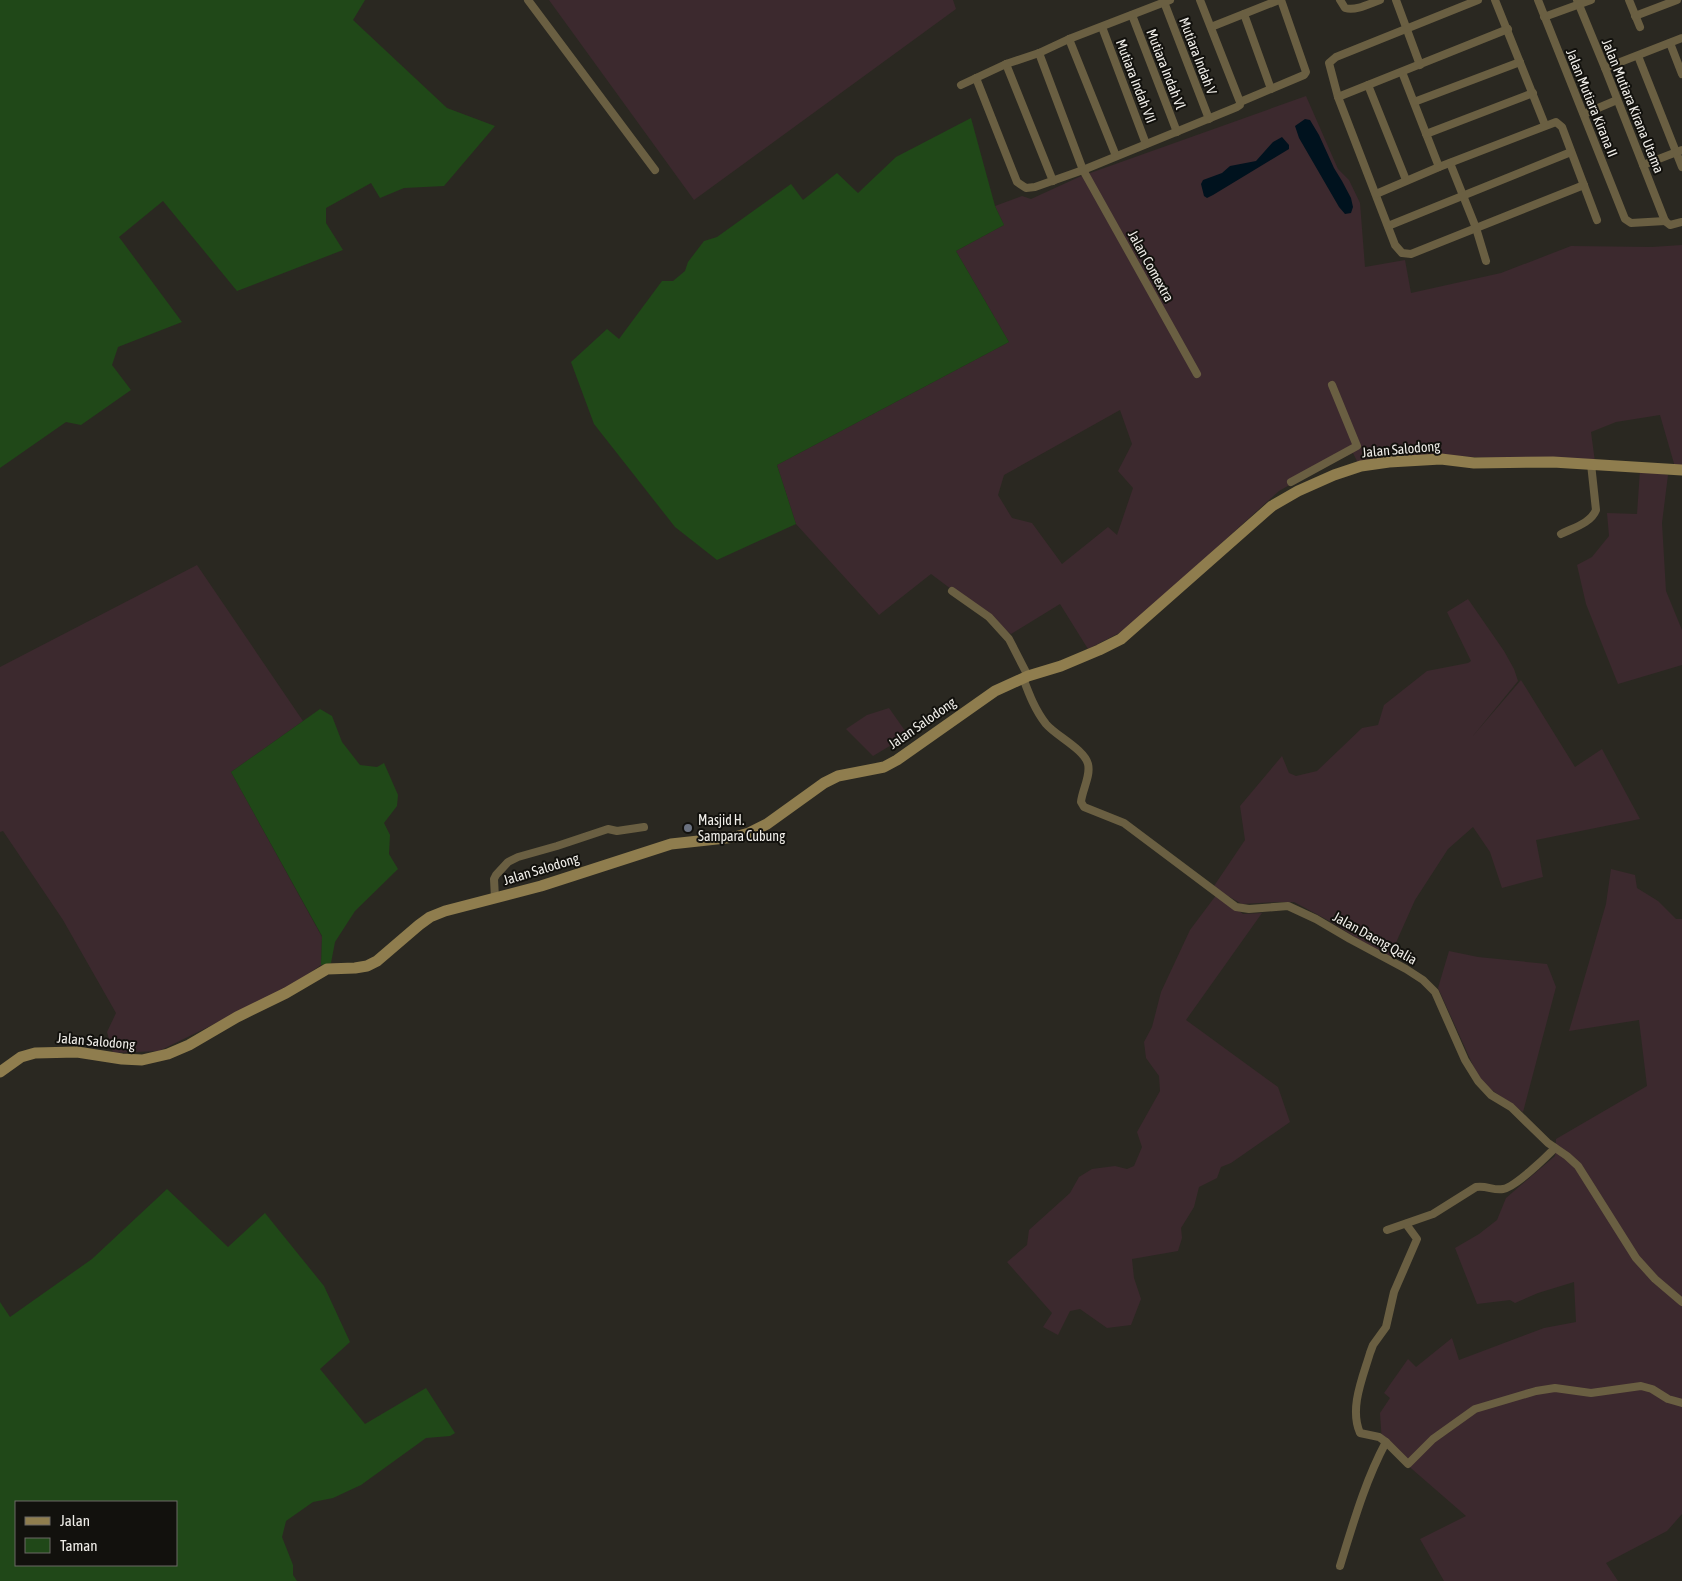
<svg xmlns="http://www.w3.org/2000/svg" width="1682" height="1581" font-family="'Asap Condensed',sans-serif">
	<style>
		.industrial { fill: #3c292e; fill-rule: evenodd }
		.green { fill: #204818; fill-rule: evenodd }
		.water { fill: #00121e }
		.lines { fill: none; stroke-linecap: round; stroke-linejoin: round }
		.street { stroke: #6a5f42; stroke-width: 8 }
		.secondary { stroke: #8f7d4e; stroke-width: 11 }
		.worship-dot { fill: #6b7280; stroke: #12110d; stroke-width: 2 }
		.labels { text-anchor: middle; stroke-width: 4; stroke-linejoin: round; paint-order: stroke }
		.street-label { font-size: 14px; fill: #f0eee9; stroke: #12110d }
		.poi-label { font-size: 14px; fill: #f0eee9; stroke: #12110d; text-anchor: start }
	</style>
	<rect width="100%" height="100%" fill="#2a2821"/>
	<g class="industrial">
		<path d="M549,0H953L956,9L694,200Z"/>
		<path d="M1306,96L1338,169L1349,180L1360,203L1365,267L1405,260L1411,293L1501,273L1571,246L1652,247L1682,245V465L1675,467L1660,415L1616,422L1591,432L1595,462L1425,455L1358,463L1353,453L1309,474L1279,491L1127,629L1088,649L1060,604L1011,634L931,574L879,615L796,524L777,465L1009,342L956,251L1004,225L995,206L1022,196L1031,199L1079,177ZM1120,410L1132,444L1118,471L1133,488L1117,535L1108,527L1062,564L1032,523L1012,518L998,495L1004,475Z"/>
		<path d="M1640,470L1668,475L1662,523L1666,591L1682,630V665L1618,684L1586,604L1577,565L1592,557L1609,536L1607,513L1637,514Z"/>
		<path d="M197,565L303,721L231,772L322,937L321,965L286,989L159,1051L113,1053L107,1032L116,1013L63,920L3,831L0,832V667Z"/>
		<path d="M1468,599L1504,651L1514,669L1518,681L1472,737L1521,680L1575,767L1602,749L1640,819L1536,840L1543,877L1502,888L1490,852L1473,827L1448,849L1415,900L1390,956L1370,947L1333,923L1294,902H1278L1242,904L1221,892L1214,886L1245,840L1240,806L1282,756L1289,773L1296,776L1317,771L1362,728L1378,725L1384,705L1427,671L1468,663L1471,661L1447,612Z"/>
		<path d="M889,708L908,735L873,756L846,729L867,715Z"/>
		<path d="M1611,869L1635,875L1637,888L1658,901L1676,919H1682V1514L1667,1531L1606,1563L1618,1581H1444L1420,1539L1466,1516L1382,1443L1380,1413L1390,1398L1384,1393L1408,1359L1416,1367L1452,1338L1459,1360L1544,1328L1576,1322L1574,1282L1538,1293L1515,1303L1510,1300L1477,1304L1455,1248L1479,1234L1497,1220L1506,1198L1555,1156L1556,1139L1647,1086L1639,1020L1569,1031L1606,904Z"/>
		<path d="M1217,894L1243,914L1262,913L1186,1020L1278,1087L1290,1122L1231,1163L1221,1167L1217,1178L1199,1187L1194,1207L1181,1228L1182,1238L1178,1251L1132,1259L1134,1278L1141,1299L1131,1325L1107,1328L1080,1309L1070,1311L1058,1335L1043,1327L1052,1313L1007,1262L1027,1245L1029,1230L1070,1193L1079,1177L1092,1169L1115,1166L1127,1169L1134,1166L1142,1147L1137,1132L1160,1091L1159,1076L1146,1058L1144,1042L1152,1027L1161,992L1190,930Z"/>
		<path d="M1449,951L1478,957L1547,964L1556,987L1523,1112L1486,1086L1476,1072L1438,988Z"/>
	</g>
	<g class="green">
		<path d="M0,0H365L353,20L447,108L495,126L444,186L404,188L380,198L371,183L326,208V223L343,250L237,291L163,201L119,237L182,322L118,347L112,365L131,390L81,425L66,422L0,468Z"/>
		<path d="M971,118L995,206L1004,225L956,251L1009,342L777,465L796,524L717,560L675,527L594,424L571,362L607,329L619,339L662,281H673L685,271L688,262L704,241L717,237L791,184L803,200L837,173L858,193L896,157Z"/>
		<path d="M320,709L332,716L342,742L360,765L377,767L384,763L398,795L397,806L384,823L390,835L389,854L398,869L355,911L335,942L331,963L321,965L322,936L231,772Z"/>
		<path d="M167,1189L228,1247L265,1213L324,1286L350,1342L320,1369L365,1424L426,1388L455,1433L450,1436L426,1438L361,1485L333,1498L313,1502L286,1521L282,1537L293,1565V1575L297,1581H0V1302L10,1317L92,1259ZM16,1502H176V1565H16Z"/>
	</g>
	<g class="water">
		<path d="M1305,119L1310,120L1319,135L1334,168L1342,181L1351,198L1353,207L1351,213L1345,214L1339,207L1299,138L1295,126Z"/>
		<path d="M1282,137L1289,145V149L1213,195L1207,198L1204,196L1201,184L1203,180L1222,173L1230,166L1256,161L1273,142Z"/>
	</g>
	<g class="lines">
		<g class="street">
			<path d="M528,0L655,170"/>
			<path d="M1200,0L1240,102"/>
			<path d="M1340,0L1345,8C1356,11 1369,4 1380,0"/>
			<path d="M1396,0L1420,65"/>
			<path d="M1478,0L1336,57L1329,63L1338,97L1395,245L1402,253L1411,254L1584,185"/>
			<path d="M1495,0L1545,125"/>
			<path d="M1538,0L1625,219L1631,223L1665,221"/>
			<path d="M1577,0L1605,68L1665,221"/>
			<path d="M1629,0L1640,27"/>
			<path d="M1164,2L1209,119"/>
			<path d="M1244,14L1271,89"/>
			<path d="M1132,15L1177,132"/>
			<path d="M1635,16L1677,0"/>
			<path d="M1544,17L1591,0"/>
			<path d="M1102,27L1146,144"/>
			<path d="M1211,27L1279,0"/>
			<path d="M1069,39L1116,156"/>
			<path d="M1670,43L1682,74"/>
			<path d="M1039,53L1083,170L1197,374"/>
			<path d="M1638,56L1682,167"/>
			<path d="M1006,64L1053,181"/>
			<path d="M1605,68L1682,38"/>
			<path d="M1402,72L1439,167"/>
			<path d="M976,78L1017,182L1026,188L1035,187L1083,170L1237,107L1240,105V102L1304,75L1306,72L1281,0"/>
			<path d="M961,85L1006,64L1039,53L1069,39L1170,0"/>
			<path d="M1368,85L1406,180"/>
			<path d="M1338,97L1508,29"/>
			<path d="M1414,102L1520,62"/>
			<path d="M1584,114L1617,100"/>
			<path d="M1426,134L1533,93"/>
			<path d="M1450,163L1476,228L1486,261"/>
			<path d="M1643,165L1682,150"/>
			<path d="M1376,194L1439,167L1556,122L1562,127L1597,220"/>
			<path d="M1665,221L1670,225L1682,222"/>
			<path d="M1388,226L1571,152"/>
			<path d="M1291,482L1357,446L1332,385"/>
			<path d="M1561,534C1573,528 1591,523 1596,510L1591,464"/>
			<path d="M952,591L989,617L1009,639L1028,676"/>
			<path d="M1023,678C1029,694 1035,710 1046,724C1056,736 1084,749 1088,764C1091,776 1082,790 1081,802L1084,807L1124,823L1236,907L1249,909L1288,906L1316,919L1350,939L1406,969L1423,980L1435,992L1465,1060L1478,1081L1491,1095L1511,1107L1548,1143L1567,1156L1578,1166L1636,1258L1655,1279L1682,1302"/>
			<path d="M495,898L494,879L496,875L508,862L518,857L557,846L608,829L617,831L644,827"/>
			<path d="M1406,1224L1417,1239L1394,1292L1386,1327L1373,1345L1370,1353C1363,1377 1349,1408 1360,1433L1379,1437L1386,1442L1408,1464L1433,1439L1475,1409L1536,1391L1555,1388L1591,1393L1641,1386L1652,1389L1668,1399L1682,1403"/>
			<path d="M1387,1230L1433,1214L1476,1187C1486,1185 1494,1191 1503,1189C1515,1187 1545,1158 1555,1148"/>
			<path d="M1340,1566C1353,1524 1365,1481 1386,1442"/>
		</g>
		<path class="secondary" d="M0,1072L21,1057L35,1053L77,1052L122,1059L142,1060L168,1054L189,1045L237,1017L286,993L327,969L355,968L367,966L377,961L419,925L430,917L445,911L541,886L671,844L735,837L749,833L767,824L824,783L838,776L884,767L897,760L995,691L1028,676L1061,666L1099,650L1121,639L1272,506L1298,491L1334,475L1361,466L1389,462L1441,459L1474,463L1553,462L1682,470"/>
	</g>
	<circle class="worship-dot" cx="688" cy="828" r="5"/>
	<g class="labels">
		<g class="street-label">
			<text transform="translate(1198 56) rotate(69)" y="5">Mutiara Indah V</text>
			<text transform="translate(1166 69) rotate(69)" y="5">Mutiara Indah Vl</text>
			<text transform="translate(1136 81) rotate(69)" y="5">Mutiara Indah VII</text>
			<text transform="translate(1592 103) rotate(68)" y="5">Jalan Mutiara Kirana II</text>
			<text transform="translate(1633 106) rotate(68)" y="5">Jalan Mutiara Kirana Utama</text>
			<text transform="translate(1151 266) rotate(61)" y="5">Jalan Comextra</text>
			<text transform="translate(1401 449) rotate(-5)" y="5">Jalan Salodong</text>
			<text transform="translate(922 723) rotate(-35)" y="5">Jalan Salodong</text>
			<text transform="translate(541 869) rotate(-17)" y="5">Jalan Salodong</text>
			<text transform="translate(1375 938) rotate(29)" y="5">Jalan Daeng Qalia</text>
			<text transform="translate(96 1041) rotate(5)" y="5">Jalan Salodong</text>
		</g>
		<g class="poi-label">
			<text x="698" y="825">Masjid H.<tspan x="698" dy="16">Sampara Cubung</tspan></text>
		</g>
	</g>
	<rect x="15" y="1501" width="162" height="65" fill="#12110d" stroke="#6b6965"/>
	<rect x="25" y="1517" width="25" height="8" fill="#8f7d4e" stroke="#6b6965"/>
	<text x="60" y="1526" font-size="15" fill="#f0eee9">Jalan</text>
	<rect x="25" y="1538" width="25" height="15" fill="#204818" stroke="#6b6965"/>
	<text x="60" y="1551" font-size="15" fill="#f0eee9">Taman</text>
</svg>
